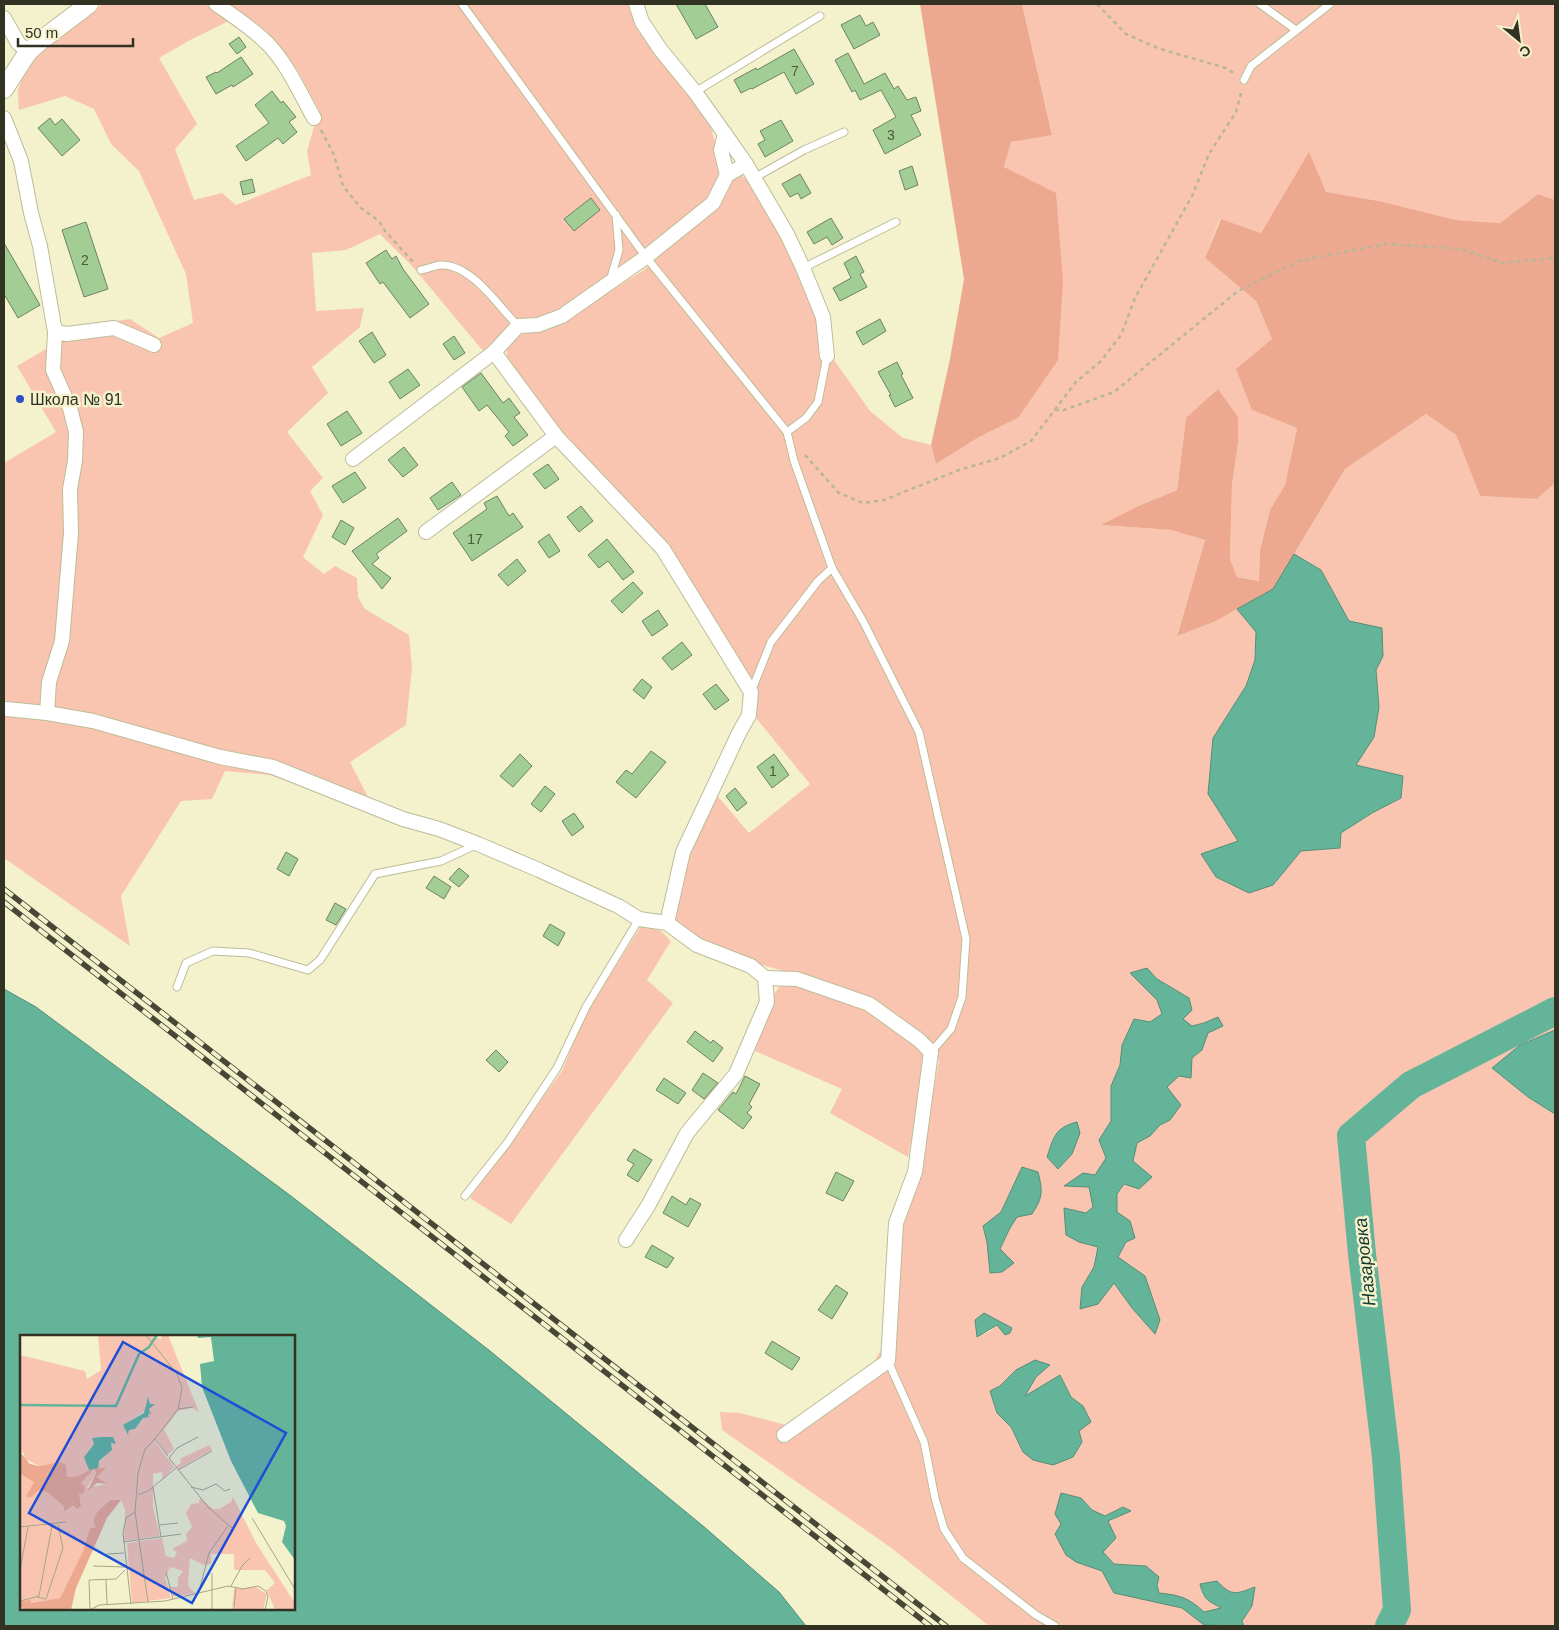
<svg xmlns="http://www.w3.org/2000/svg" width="1559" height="1630" font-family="Helvetica,sans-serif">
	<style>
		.green { fill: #fac5b0; fill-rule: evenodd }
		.forest { fill: #eda98f }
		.water { fill: #64b49a; stroke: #558d76; fill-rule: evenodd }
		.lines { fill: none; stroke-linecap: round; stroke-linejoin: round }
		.river { stroke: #64b49a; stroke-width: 28 }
		.building { fill: #a2cd95; stroke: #6c8266 }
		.service-casing { stroke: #bdbc98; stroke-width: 9 }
		.minor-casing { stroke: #bdbc98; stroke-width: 16 }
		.tertiary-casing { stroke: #bdbc98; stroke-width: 20 }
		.path { stroke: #b7b698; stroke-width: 2.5; stroke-dasharray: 4 4; stroke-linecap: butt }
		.service { stroke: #fff; stroke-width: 7 }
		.minor { stroke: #fff; stroke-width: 14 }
		.tertiary { stroke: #fff; stroke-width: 18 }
		.rail-casing { stroke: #474735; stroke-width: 5.5 }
		.rail { stroke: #f3f2cd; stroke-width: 4; stroke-dasharray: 11; stroke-linecap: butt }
		.poi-dot { fill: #2e4fbf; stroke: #f3f2cd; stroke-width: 2 }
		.labels { text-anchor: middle; stroke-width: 5; stroke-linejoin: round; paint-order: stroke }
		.number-label { font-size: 14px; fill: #4e5940 }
		.poi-label { font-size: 16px; fill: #323223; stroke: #f3f2cd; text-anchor: start }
		.water-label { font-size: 18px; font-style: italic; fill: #153a2f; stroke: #f3f2cd }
		.inset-river { fill: none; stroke: #64b49a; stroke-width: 2.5 }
		.inset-road { fill: none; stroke: #a6a589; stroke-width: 1 }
		.view { fill: #1d4ed8; fill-opacity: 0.15; stroke: #1d4ed8; stroke-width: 2.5 }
		.inset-edge { fill: none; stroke: #323223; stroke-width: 2.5 }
	</style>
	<rect width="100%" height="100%" fill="#f3f2cd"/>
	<g class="green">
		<path d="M103,4H205L229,21L190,40L159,58L197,124L175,149L194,200L222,193L236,205L311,175L307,151L319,110L299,73L276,42L225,4H631L710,124L717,149L720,173L711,195L637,257L564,307L548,316L525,319L507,328L483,351L413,267L380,234L346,250L312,253L316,311L364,308L360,327L312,367L328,393L287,432L323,478L310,491L323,515L303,557L324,574L335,566L357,578L358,597L365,609L409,635L412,668L406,725L350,762L368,797L360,808L270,775L225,771L212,799L181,801L121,896L130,946L4,858V463L56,432L17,366L51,346L63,329L130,319L159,338L193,323L186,274L139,171L111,144L94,109L65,96L19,110C19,103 17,93 19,87C32,48 72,27 103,4Z"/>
		<path d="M1022,4H1555V200L1538,194L1500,223L1456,220L1379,201L1325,192L1309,153L1261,233L1220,219L1205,258L1256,301L1272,339L1252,410L1297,428L1285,485L1270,510L1260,550L1259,581L1237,577L1230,559L1232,485L1238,443V417L1186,418L1177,490L1136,507L1102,525L1171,530L1205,540L1177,635L1216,621L1237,609L1256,632L1255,660L1246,686L1213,738L1238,841L1201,854L1273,885L1301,851L1340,848L1341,834L1372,813L1401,798L1403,776L1355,765L1373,737L1379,707L1376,670L1383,656L1349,621L1321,570L1294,554L1345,469L1426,414L1456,435L1480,496L1537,499L1555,483V1030L1520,1045L1492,1068L1528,1097L1555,1114V1626H1244L1242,1621L1252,1606L1237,1593L1200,1584L1202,1595L1221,1608L1204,1612C1191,1600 1177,1595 1159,1593L1157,1585L1147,1566L1114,1564L1103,1552L1108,1522L1130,1511L1123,1507L1105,1516L1092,1510L1081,1498L1061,1524L1076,1562L1102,1571L1114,1593L1182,1608L1204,1625L1215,1626H989L890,1547L722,1430L720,1412L740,1413L790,1426L874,1362L881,1350L895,1347L900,1223L919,1175L939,1060L924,1039L797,975L753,962L684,932L676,921L673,912L687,862L715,793L749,833L810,784L756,718L758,692L705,609L669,544L661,539L562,433L507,358V349L519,335L561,322L644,270L678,239L732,179L741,175L747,180L784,236L818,318L821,355L834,360L870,411L903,438L931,445L936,464L979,437L1018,418L1004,167L1011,142L1052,134ZM1147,968L1157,979L1171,989L1192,1010L1183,1019L1192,1026L1204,1023L1217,1018L1208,1033L1202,1050L1192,1058L1179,1076L1167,1087L1181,1105L1170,1120L1160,1125L1150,1136L1137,1143L1133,1161L1151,1177L1124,1184L1117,1194V1212L1130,1221L1126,1242L1118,1257L1132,1308L1114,1283L1098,1303L1081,1309L1082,1287L1094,1267L1098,1247L1079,1242L1065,1208L1086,1213L1093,1207L1089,1187L1065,1186L1095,1175L1106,1158L1099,1140L1111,1121V1086L1120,1065L1122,1044L1134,1020L1150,1022L1163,1014L1157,1000L1131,974ZM1063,1126L1058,1169L1047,1157L1054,1136ZM1022,1167L1032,1214L1017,1217L1010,1228L990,1273L987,1242L983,1226L1001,1212ZM984,1313L1011,1328L1005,1335L997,1325L990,1331L977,1337ZM1050,1366L1036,1377L1024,1397L1060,1375L1071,1397L1083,1406L1079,1431L1023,1452L1010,1427L1000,1386L1016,1370Z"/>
		<path d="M642,925L661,931L671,941L647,980L673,1003L511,1224L470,1198L562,1071L588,1009Z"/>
		<path d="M781,984L794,985L868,1010L917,1044L924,1058V1071L908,1157L830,1113L842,1089L755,1051L773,996Z"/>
	</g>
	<g class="forest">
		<path d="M920,4H1022L1052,135L1011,142L1004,167L1056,193L1063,281L1058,360L1018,418L979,437L936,464L931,445L950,359L964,279Z"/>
		<path d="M1309,152L1326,192L1379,201L1456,220L1500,223L1538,194L1555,200V483L1537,499L1480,496L1456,435L1426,414L1345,469L1273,589L1216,621L1177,636L1205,540L1171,530L1101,525L1136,507L1177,490L1186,418L1218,389L1238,417V443L1232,485L1230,559L1237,577L1259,581L1260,550L1270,510L1285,485L1297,428L1252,410L1236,369L1272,339L1256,301L1205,258L1221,219L1261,233Z"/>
	</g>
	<g class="water">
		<path d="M1294,554L1321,570L1349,621L1382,628L1383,656L1376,670L1379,707L1374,737L1356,765L1403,776L1401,798L1372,813L1341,833L1340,848L1301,851L1273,885L1249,893L1216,877L1201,854L1238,841L1208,794L1213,738L1246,686L1255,660L1256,632L1237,609L1273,589Z"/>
		<path d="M1147,968L1157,979L1189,998L1192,1010L1183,1019L1192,1026L1204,1023L1218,1017L1223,1026L1208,1033L1202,1050L1192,1058L1191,1078L1179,1076L1167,1087L1181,1105L1170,1120L1160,1125L1150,1136L1137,1143L1133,1161L1152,1177L1139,1189L1124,1184L1117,1194V1212L1130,1221L1135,1238L1126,1242L1118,1257L1145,1276L1160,1320L1155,1334L1132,1308L1114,1283L1098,1304L1080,1309L1082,1287L1094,1267L1098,1247L1079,1242L1066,1235L1064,1208L1086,1213L1093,1207L1089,1187L1064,1186L1083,1173L1095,1175L1106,1158L1099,1140L1111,1121V1086L1120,1065L1122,1045L1134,1019L1150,1022L1162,1014L1157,1000L1130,973Z"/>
		<path d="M4,989L36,1007L291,1196L490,1351L703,1526L779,1592L806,1626H4ZM294,1336V1609H21V1336Z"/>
		<path d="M1555,1030V1114L1528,1097L1492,1068L1520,1045Z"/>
		<path d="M1077,1122L1080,1133L1072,1154L1058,1169L1047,1157C1054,1137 1054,1128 1077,1122Z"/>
		<path d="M1022,1167L1038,1172C1043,1192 1043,1197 1032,1214L1017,1217L1010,1228L1000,1249L1014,1263L1002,1272L990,1273L987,1242L983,1226L1001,1212Z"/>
		<path d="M984,1313L1012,1328L1010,1333L1005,1335L997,1325L977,1337L975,1320Z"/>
		<path d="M1035,1360L1050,1365L1036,1377L1025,1396L1060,1375L1071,1397L1083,1406L1091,1422L1079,1431L1082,1442L1073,1457L1053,1465L1033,1460L1023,1452L1011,1427L997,1413L990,1391L1000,1386L1016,1370Z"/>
		<path d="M1061,1493L1081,1498L1092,1510L1105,1516L1123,1507L1131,1511L1108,1521L1116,1538L1103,1552L1114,1564L1146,1566L1159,1577L1157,1585L1159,1593C1180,1595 1189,1598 1204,1612L1221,1608C1207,1600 1204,1600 1200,1584L1217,1581C1232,1597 1236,1594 1255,1587L1252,1606L1242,1621L1244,1626L1204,1625L1182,1608L1114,1593L1102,1571L1076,1562L1066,1555L1055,1534L1061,1524L1055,1514Z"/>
	</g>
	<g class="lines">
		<path class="river" d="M1389,1626L1397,1610L1386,1457L1362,1254L1351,1136L1411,1085L1555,1011"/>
	</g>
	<g class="building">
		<path d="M676,4H705L718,27L696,39Z"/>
		<path d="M860,15L866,26L873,22L880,35L854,49L841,25Z"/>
		<path d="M239,37L246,47L237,54L229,44Z"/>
		<path d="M794,49L814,84L796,94L784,72L752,89L751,88L741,93L734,80L756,68L757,70Z"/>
		<path d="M848,53L864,84L885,73L894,89L898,86L907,100L916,97L921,111L911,115L921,135L885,154L873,130L896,117L881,90L860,100L855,90L852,92L835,60Z"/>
		<path d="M241,57L253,74L233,87L232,85L216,94L206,77L216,72L217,73Z"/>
		<path d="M272,91L281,103L283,101L296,117L289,122L297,132L283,144L278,138L246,161L236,146L269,123L255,105Z"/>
		<path d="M50,118L55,125L62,119L80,140L62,156L38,128Z"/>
		<path d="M781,120L793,141L765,157L758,144L765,140L760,131Z"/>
		<path d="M912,166L918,185L905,190L899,171Z"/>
		<path d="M800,174L811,193L801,199L798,193L790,197L782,184Z"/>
		<path d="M252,179L255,192L243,195L240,182Z"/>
		<path d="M591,198L600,210L574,231L564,219Z"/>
		<path d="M831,218L843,238L832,245L827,237L814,244L807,232Z"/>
		<path d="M86,222L108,289L84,297L62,230Z"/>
		<path d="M4,243L40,305L18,318L4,294Z"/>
		<path d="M386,250L392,259L396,256L403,269L429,304L410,318L383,282L380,284L366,263Z"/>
		<path d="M856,256L864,272L860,274L867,287L840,301L833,288L851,278L844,263Z"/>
		<path d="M880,319L886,331L863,345L856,332Z"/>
		<path d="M372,332L386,355L374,363L359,341Z"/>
		<path d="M454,336L465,353L454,360L443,344Z"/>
		<path d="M897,362L903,374L901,375L913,398L895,407L889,395H891L878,372Z"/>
		<path d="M408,369L420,385L400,399L389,382Z"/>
		<path d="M481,373L503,403L509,398L520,413L514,417L528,435L513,446L505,436L509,432L487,405L479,411L462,387Z"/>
		<path d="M347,411L362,433L341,446L327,424Z"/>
		<path d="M404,447L418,465L403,477L388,460Z"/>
		<path d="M548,464L559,479L545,489L533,474Z"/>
		<path d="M355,472L366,488L343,503L332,486Z"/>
		<path d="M452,482L461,495L438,510L430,498Z"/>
		<path d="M497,496L509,516L513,513L523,527L472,561L453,533L487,509L484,503Z"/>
		<path d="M581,506L593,521L579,532L567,517Z"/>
		<path d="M398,518L407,531L376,554L379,558L372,564L391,578L382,589L352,551Z"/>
		<path d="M341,520L354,528L345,545L332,537Z"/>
		<path d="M549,534L560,551L549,558L538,542Z"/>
		<path d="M607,539L634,572L623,580L608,561L599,568L588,555Z"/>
		<path d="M517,559L526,571L508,586L498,575Z"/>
		<path d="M633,582L643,593L622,613L611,601Z"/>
		<path d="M658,610L668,625L652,636L642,621Z"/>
		<path d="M682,642L692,655L672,670L662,658Z"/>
		<path d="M642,679L652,687L644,699L633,690Z"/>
		<path d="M716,684L729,700L715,710L703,694Z"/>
		<path d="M651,751L666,762L636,798L616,782L626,770L632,774Z"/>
		<path d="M520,754L532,766L513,787L500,776Z"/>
		<path d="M774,754L789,775L772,788L757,767Z"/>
		<path d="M545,786L555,794L541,812L531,804Z"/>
		<path d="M735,788L747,803L737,811L726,796Z"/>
		<path d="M574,813L584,827L572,836L562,821Z"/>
		<path d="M286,852L298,859L289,876L277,869Z"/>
		<path d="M459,868L469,876L459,887L449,879Z"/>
		<path d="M434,876L451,887L444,899L426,888Z"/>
		<path d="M335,903L346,909L336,925L326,920Z"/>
		<path d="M550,924L565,933L558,946L543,936Z"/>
		<path d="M695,1031L711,1043L713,1040L723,1048L713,1062L687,1042Z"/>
		<path d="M496,1050L508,1062L499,1072L486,1060Z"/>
		<path d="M703,1073L718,1083L704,1099L692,1090Z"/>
		<path d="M745,1076L760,1084L749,1104L752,1107L747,1113L752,1117L743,1129L718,1110L733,1092L736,1094Z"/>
		<path d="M664,1078L686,1093L678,1104L656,1090Z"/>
		<path d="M634,1149L652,1160L638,1182L627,1175L634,1164L627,1160Z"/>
		<path d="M836,1172L854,1181L843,1201L826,1193Z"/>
		<path d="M672,1196L686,1205L690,1198L701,1204L688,1227L663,1213Z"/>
		<path d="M652,1245L674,1258L667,1268L645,1257Z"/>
		<path d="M836,1285L848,1293L832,1319L818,1310Z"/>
		<path d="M772,1341L800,1358L792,1370L765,1353Z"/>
	</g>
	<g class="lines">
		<g class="service-casing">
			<g id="service">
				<path d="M462,4L646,257L787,432L794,461L832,568L863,621L919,732L966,939L962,997L951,1029L931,1052"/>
				<path d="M1260,4L1296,30"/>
				<path d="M1244,80L1251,66L1330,4"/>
				<path d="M695,92L820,16"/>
				<path d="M754,178L804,150L844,132"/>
				<path d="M803,268L896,222"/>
				<path d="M421,270C427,269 434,266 440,265C471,263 499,307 518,326"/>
				<path d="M610,281L619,250L616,215"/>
				<path d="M787,432L806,418L818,402L827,356"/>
				<path d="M751,692L771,642L818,581L832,568"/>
				<path d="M177,987L186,963L213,951L249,953L308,970L320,960L375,874L441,861L478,844"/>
				<path d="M465,1196L507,1143L557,1068L586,1007L639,919"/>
				<path d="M888,1361L924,1442L935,1498L944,1529L963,1558L1036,1615L1055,1626"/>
			</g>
		</g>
		<g class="minor-casing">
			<g id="minor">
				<path d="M216,4C234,16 253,29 268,44C288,65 300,93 314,118"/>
				<path d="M636,4L642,22L660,49L695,92L725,134L746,164L787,234L803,268L823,317L827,356"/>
				<path d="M4,18L18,43L28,52"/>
				<path d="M4,118L21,161L31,213L40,246L55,332L53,370L70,408L76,432L75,461L70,489L71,533L62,641L49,682L47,713"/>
				<path d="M725,134L721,150L727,175"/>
				<path d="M55,332L67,334L114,328L154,345"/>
				<path d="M494,352L556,436L663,549L751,692L749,715L739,733L683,852L667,923"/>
				<path d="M353,459L494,352L518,326L538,325L562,316L646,257L713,203L727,175L746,164"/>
				<path d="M426,532L556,436"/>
				<path d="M6,709L47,713L93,721L220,757L273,767L403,819L439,829L478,844L539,870L618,906L639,919L667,923L697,945L751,966L765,978L767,1002L736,1074L687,1133L648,1206L626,1240"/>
				<path d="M765,978L797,979L869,1004L919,1040L931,1052L915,1172L896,1223L888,1361L784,1435"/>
			</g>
		</g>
		<g class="tertiary-casing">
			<path id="tertiary" d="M4,89L28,52L43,39L89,4"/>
		</g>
		<g class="path">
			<path d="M1097,4L1126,34L1160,49L1226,68L1235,74"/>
			<path d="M321,130L334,155L343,186L361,208L379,221L385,231L415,264"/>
			<path d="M1055,410H1064L1114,392L1238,291L1299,261L1385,244L1461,249L1502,263L1555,258"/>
			<path d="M805,455L839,493L863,503L884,500L959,470L1000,458L1031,441L1076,382L1100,362L1121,335L1135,298L1192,196L1209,154L1236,112L1242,89"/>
		</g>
		<use href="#service" class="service"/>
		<use href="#minor" class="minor"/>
		<use href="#tertiary" class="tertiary"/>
		<g class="rail-casing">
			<g id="rail">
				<path d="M4,889L946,1626"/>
				<path d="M4,902L930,1626"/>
			</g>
		</g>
		<use href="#rail" class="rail"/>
	</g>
	<circle class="poi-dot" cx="20" cy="399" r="5"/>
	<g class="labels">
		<g class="number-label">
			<text x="795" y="76">7</text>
			<text x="891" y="140">3</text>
			<text x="85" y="265">2</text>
			<text x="475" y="544">17</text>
			<text x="773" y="776">1</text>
		</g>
		<g class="poi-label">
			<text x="30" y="405">Школа № 91</text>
		</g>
		<g class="water-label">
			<text transform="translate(1365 1262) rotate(-96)" y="6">Назаровка</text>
		</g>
	</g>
	<g transform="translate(20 1335)">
		<rect width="275" height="275" fill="#f3f2cd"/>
		<path d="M78,0H130L141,4L142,0H148L179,77L172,73L158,76L135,106L154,132L143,144L142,137L133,139V172L140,201L104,206L105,174L101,165H90L77,177L73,186L77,192L70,193L63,216L40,263L11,268L3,266L0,269V139L14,147L6,161L19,154L57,174L59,159L64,157L61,148L74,134L76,138L67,153L86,149L77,142L85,133H78L77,129L91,115V108L95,109L90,102L72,103L74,109L67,118L69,135L58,141L47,142L26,130L20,131L5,124L4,118L0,117V20L65,36L67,44L81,35ZM133,71L129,74L130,80L127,78L115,94L109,95L108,100L104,90ZM144,94L154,114L147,120L136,104ZM189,110L192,115L158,134L156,131L161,128L160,124ZM213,162L236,208L275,268V275H255L247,255L255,248L245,235H214V219H191V229L184,230L170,223L168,251L175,258L154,262L149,252H158V243L163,236L150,232L145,243L151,263L112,268L107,208L142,203L146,221L154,223L157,217L152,214L167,206L166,199L172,192L166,178L171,169L179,168L180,163L193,174H199L211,167ZM236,252L247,259L243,275H212L214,254Z" fill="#fac5b0" fill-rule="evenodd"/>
		<path d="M0,117L10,129L20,131L40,127L46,130L47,142L58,141L73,133H86L77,142L87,149L77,148L67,157L76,138L74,134L61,148L65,152L64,158L59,159L61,171L57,174L53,171L44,176V171L28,158L19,155L10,163L6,161L14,147L0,139ZM90,165H101L87,183L56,253L51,275H4L0,271L2,266L10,265L11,268L40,263L63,216L70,193L76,192L73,186L77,177Z" fill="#eda98f"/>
		<path d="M177,0H275V225L262,207L266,191L264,186L238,178L211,126L182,52L180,29L194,26L191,2L178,3ZM128,62L130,69H135L129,74L131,80L128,78L129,82L123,83L115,94L109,95L108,100L103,90L124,78ZM81,102H93L96,109L91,108L92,115L79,126L78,133L69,135L64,122L74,109L72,103Z" fill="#64b49a"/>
		<path class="inset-river" d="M0,70L96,71L119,19L129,12L137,0"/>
		<path class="inset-road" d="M126,0L157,39L162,53L158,74M178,102L157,113L149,123L188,172L212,193M148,121L135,104L158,74L173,72M158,135L192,116M133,152L141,202M171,152L183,155L196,149L205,156L210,154M118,160L128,156L156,133M232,183L275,254M139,190L158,188M0,192L46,187M103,207L161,199M87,219L104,218M73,231L105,232M0,235L8,192M146,237L153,264M192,238V275M86,245L87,269M211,251L222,231L230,223M179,257L189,218L208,191M17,262L26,264L43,213L38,190M0,266L19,261L32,191M128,267L115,177L118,138L125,114L135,104M111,269L103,198L106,183L115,177M214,272L216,252M70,275L79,270L145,266L208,251L223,254L238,251L246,256L248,261L245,275M70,275L69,245L96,244L105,235"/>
		<path class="view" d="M103,7L266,98L172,268L9,178Z"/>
		<rect width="275" height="275" class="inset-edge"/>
	</g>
	<rect width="1559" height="1630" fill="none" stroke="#323223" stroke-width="10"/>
	<g transform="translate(1519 40) rotate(151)" stroke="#f3f2cd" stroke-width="4" paint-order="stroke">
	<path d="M0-4L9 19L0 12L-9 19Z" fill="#323223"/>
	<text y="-8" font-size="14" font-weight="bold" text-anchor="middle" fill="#323223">С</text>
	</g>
	<path d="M18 38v8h115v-8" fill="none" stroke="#323223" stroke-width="2.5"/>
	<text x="25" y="38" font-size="15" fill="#323223" stroke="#f3f2cd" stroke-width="4" paint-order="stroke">50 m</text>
</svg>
